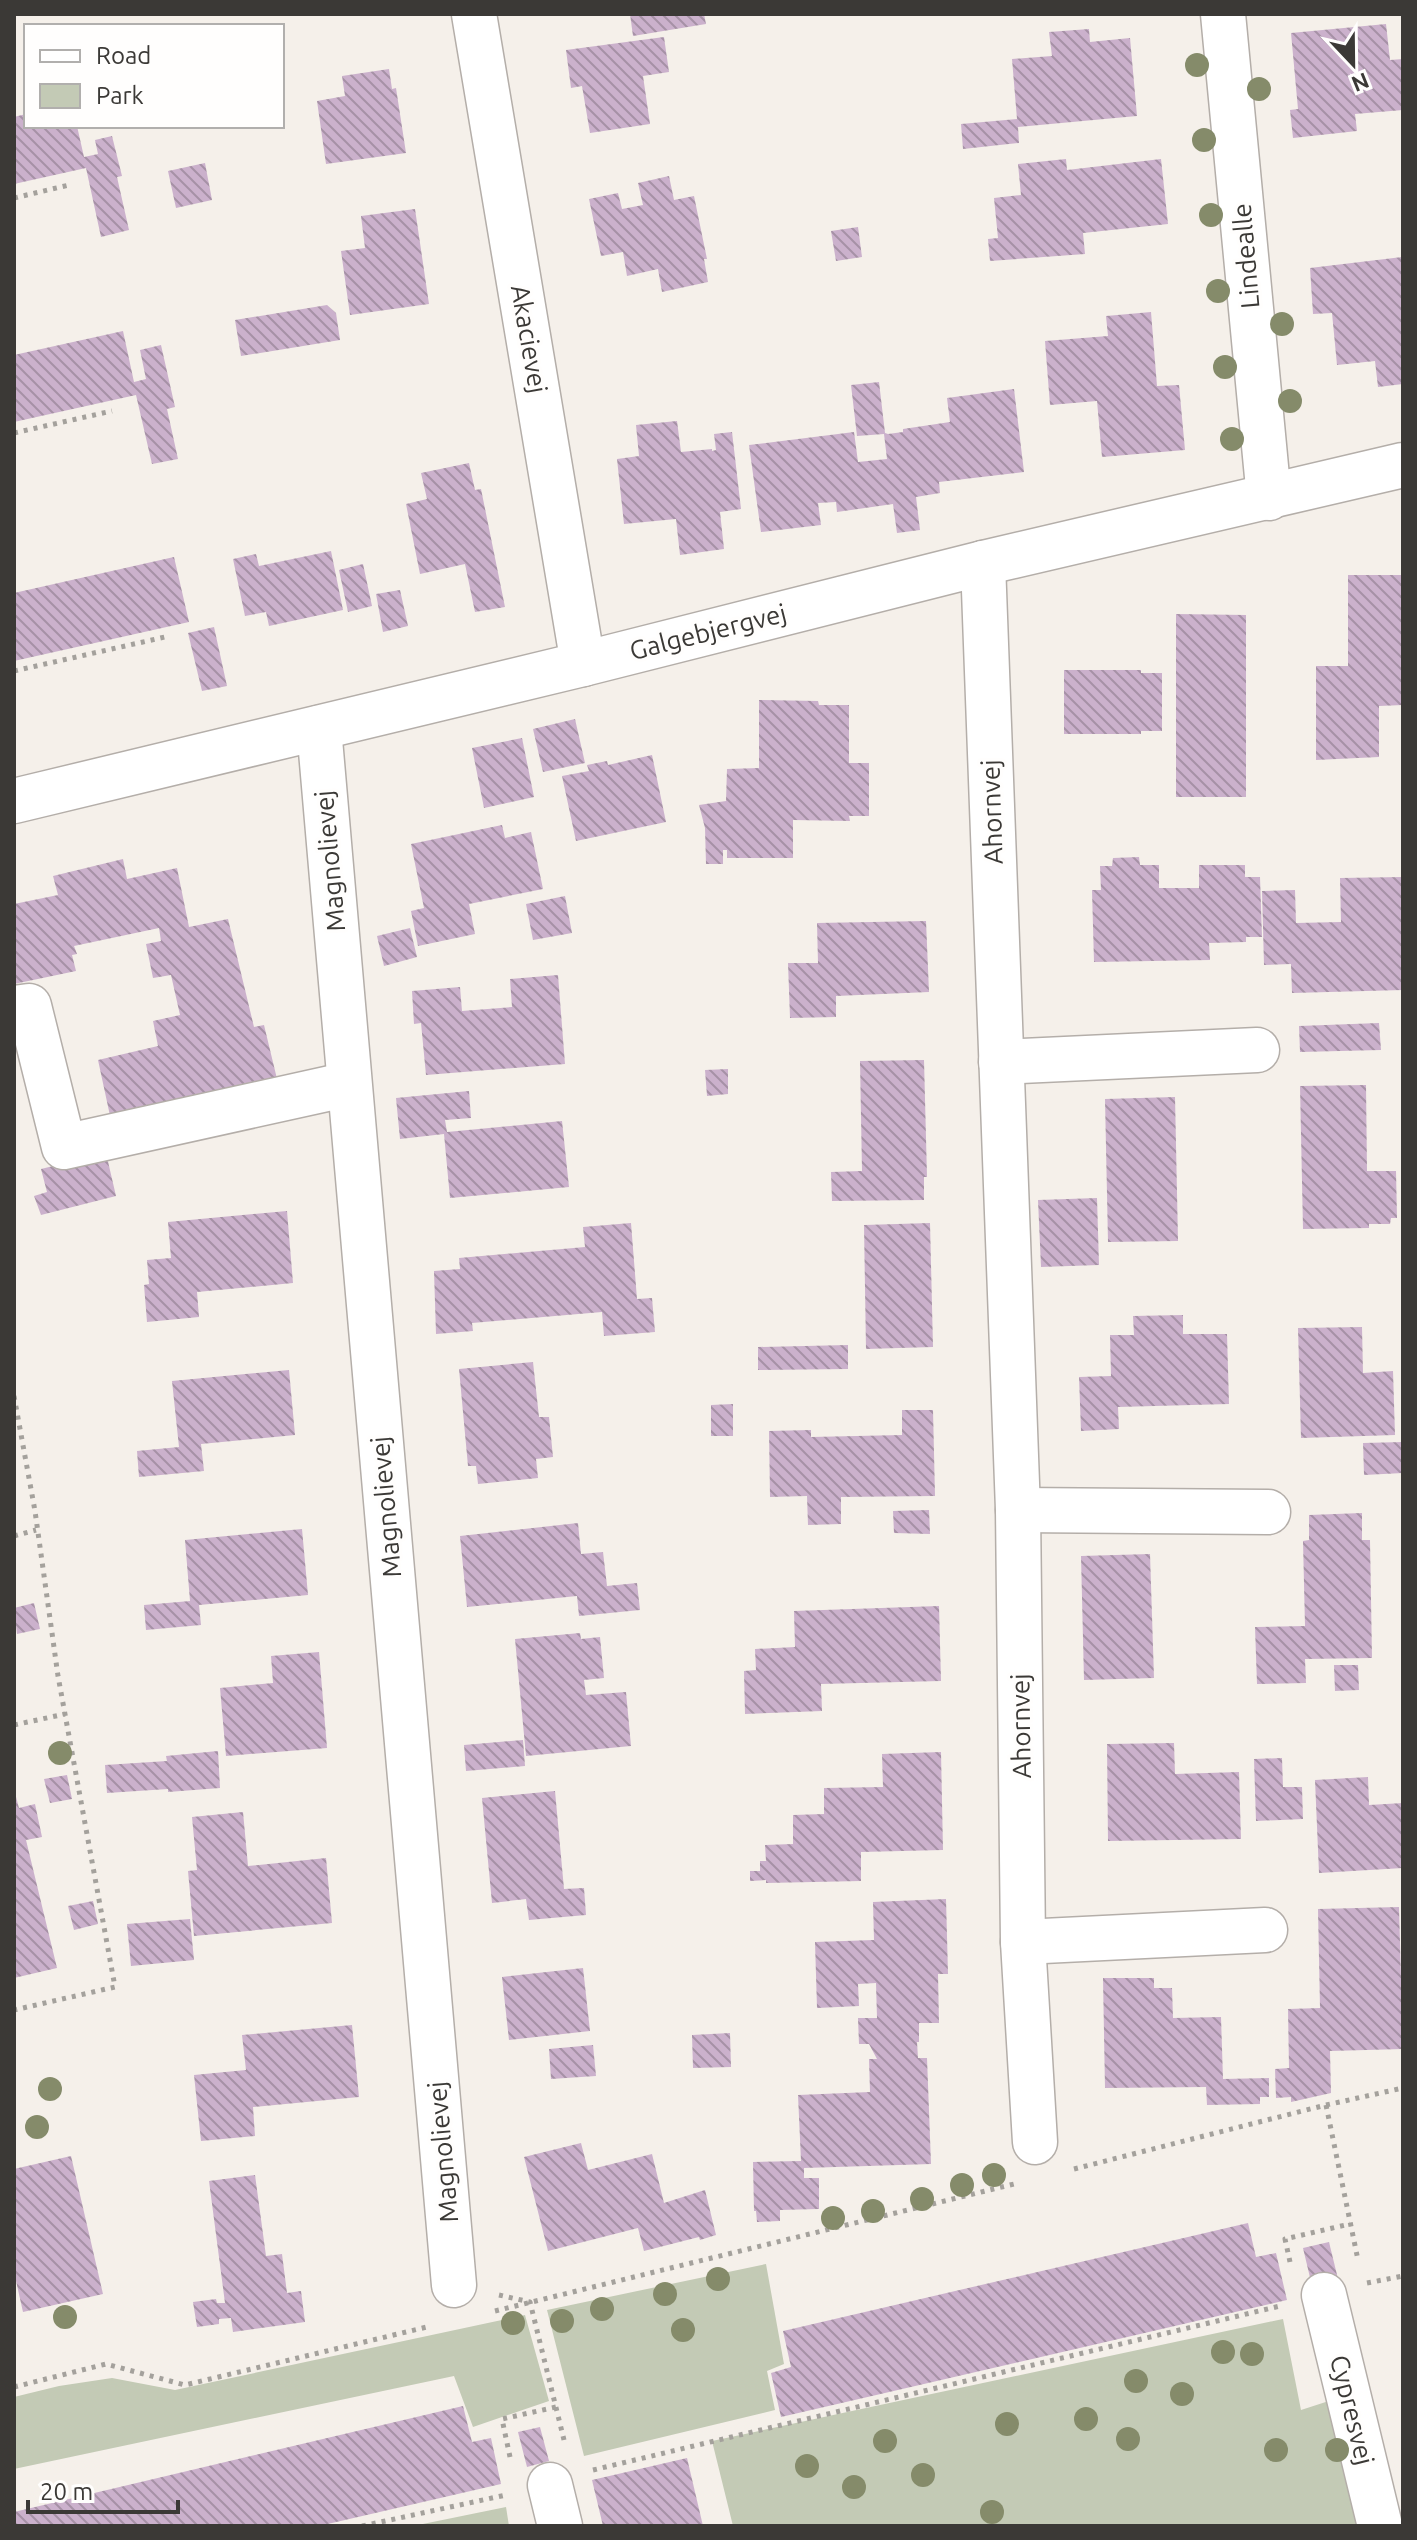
<svg xmlns="http://www.w3.org/2000/svg" width="1417" height="2540" font-family="Ubuntu,sans-serif">
	<style>
		.green { fill: #c3cab5 }
		.building { fill: url(#building-back-hatch) }
		.lines { fill: none; stroke-linecap: round; stroke-linejoin: round }
		.minor-casing { stroke: #b4aea9; stroke-width: 47 }
		.path { stroke: #a4a19c; stroke-width: 5; stroke-dasharray: 4 6; stroke-linecap: butt }
		.minor { stroke: #fff; stroke-width: 44 }
		.tree { fill: #858b6a }
		.labels { text-anchor: middle; stroke-width: 7; stroke-linejoin: round; paint-order: stroke }
		.street-label { font-size: 26px; fill: #3b3936; stroke: #fffefd }
	</style>
	<defs>
		<pattern id="building-back-hatch" width="6" height="6" patternUnits="userSpaceOnUse" patternTransform="scale(2)"><rect width="6" height="6" fill="#cbb1cc"/><path d="M-1 5l2 2M0 0l6 6M5-1l2 2" fill="none" stroke="#a691a6"/></pattern>
	</defs>
	<rect width="100%" height="100%" fill="#f5f0ea"/>
	<g class="green">
		<path d="M766,2264L784,2364L767,2371L775,2410L584,2456L547,2310Z"/>
		<path d="M525,2315L549,2401L473,2427L454,2376L14,2469V2397L59,2386L112,2378L175,2390Z"/>
		<path d="M1283,2319L1301,2410L1335,2399L1367,2526H733L712,2441Z"/>
		<path d="M506,2507L509,2526H413Z"/>
	</g>
	<g class="building">
		<path d="M630,14H704L706,24L633,36Z"/>
		<path d="M1386,24L1390,60L1403,59V110L1355,114L1357,131L1293,138L1290,110L1298,109L1291,33Z"/>
		<path d="M1089,29L1090,42L1130,38L1137,116L1018,127L1019,143L963,149L961,124L1017,119L1012,59L1052,56L1049,32Z"/>
		<path d="M664,37L669,72L643,76L650,124L590,133L582,86L571,88L566,50Z"/>
		<path d="M389,69L392,89L396,88L406,153L326,164L317,101L345,96L342,76Z"/>
		<path d="M26,114V126H77L84,157L98,154L95,140L112,136L122,176L117,177L129,230L101,237L86,168L14,184V117Z"/>
		<path d="M1066,159L1067,170L1161,159L1168,224L1083,233L1085,254L990,261L988,239L998,238L994,198L1021,195L1018,164Z"/>
		<path d="M205,163L212,200L176,208L168,171Z"/>
		<path d="M669,176L674,200L694,196L707,259H704L708,282L662,292L658,269L627,276L623,252L601,256L589,199L618,193L622,209L643,205L638,183Z"/>
		<path d="M415,209L429,304L350,315L341,251L365,248L361,216Z"/>
		<path d="M858,227L862,257L836,261L831,231Z"/>
		<path d="M1402,257L1403,384L1378,387L1375,361L1337,365L1332,313L1313,314L1310,268Z"/>
		<path d="M327,305L336,313L340,340L241,356L235,320Z"/>
		<path d="M1151,312L1157,386L1179,385L1185,450L1102,457L1097,401L1050,405L1045,341L1108,336L1106,316Z"/>
		<path d="M123,331L134,382L146,379L140,350L161,345L175,407L167,409L178,459L152,464L136,395L14,422V355Z"/>
		<path d="M879,382L885,433L888,434L903,432V429L950,422L947,398L1014,389L1024,472L939,482L940,493L916,497L920,530L897,533L893,504L837,512L836,502L818,503L821,525L761,532L749,445L854,432L858,462L887,459L884,434L857,436L851,385Z"/>
		<path d="M677,421L681,452L712,449V451L716,450L714,434L732,432L741,509L720,512L724,549L680,555L676,519L624,524L617,459L639,456L636,425Z"/>
		<path d="M469,463L475,490L481,489L505,607L475,612L465,564L420,574L406,504L427,499L421,473Z"/>
		<path d="M331,551L343,610L269,626L266,612L245,616L233,559L256,554L259,566Z"/>
		<path d="M174,557L189,622L14,661V593Z"/>
		<path d="M363,564L372,606L348,612L339,570Z"/>
		<path d="M1348,575H1403V705L1379,706V757L1316,760V666H1348Z"/>
		<path d="M400,590L408,626L383,632L376,594Z"/>
		<path d="M1176,614L1246,615V797H1176Z"/>
		<path d="M214,627L227,686L202,691L188,633Z"/>
		<path d="M1064,670H1141V673H1162V731H1141V734H1064Z"/>
		<path d="M759,700L818,701L819,705H849V763H869V816H849L850,821L793,820V858H727V850H723V864H706L705,828L699,805L726,801L727,769L759,768Z"/>
		<path d="M575,719L585,763L543,772L533,729Z"/>
		<path d="M522,738L534,797L484,808L472,748Z"/>
		<path d="M652,755L666,822L576,841L562,776L589,771L587,765L607,761L608,765Z"/>
		<path d="M502,825L505,838L531,832L543,889L469,904L475,934L418,946L411,911L424,908L411,844Z"/>
		<path d="M1139,857L1140,865H1159V888H1199V865H1245V877H1260L1262,937H1246V942L1209,943L1210,960L1094,962L1092,890H1101L1100,866H1112L1113,858Z"/>
		<path d="M123,859L127,879L177,868L189,927L228,919L254,1027L264,1025L278,1083L112,1125L98,1060L158,1046L153,1021L180,1015L171,975L153,978L146,944L161,941L159,928L74,946L77,954L72,955L76,971L14,984V904L58,895L53,876Z"/>
		<path d="M1403,877V990L1292,993L1291,964L1264,965L1262,891L1295,890L1296,923L1341,922L1340,878Z"/>
		<path d="M565,896L572,933L533,940L526,904Z"/>
		<path d="M926,921L929,992L836,996V1017L790,1018L788,963H818L817,923Z"/>
		<path d="M410,928L417,957L384,966L377,936Z"/>
		<path d="M558,975L565,1064L426,1075L421,1023L414,1024L412,991L460,987L462,1011L512,1007L510,979Z"/>
		<path d="M1379,1023L1381,1050L1300,1052L1299,1026Z"/>
		<path d="M924,1060L927,1177H924V1200L832,1201L831,1172L862,1171L860,1061Z"/>
		<path d="M728,1069V1094L707,1096L705,1070Z"/>
		<path d="M1366,1085L1367,1171H1396L1397,1218H1391L1390,1224H1369V1228L1303,1229L1300,1086Z"/>
		<path d="M469,1091L471,1118L445,1120L447,1132L562,1121L569,1187L450,1198L444,1134L400,1139L396,1098Z"/>
		<path d="M1175,1097L1178,1241L1108,1242L1105,1099Z"/>
		<path d="M106,1153L116,1196L41,1215L34,1196L47,1192L41,1169Z"/>
		<path d="M1097,1198L1099,1265L1041,1267L1038,1200Z"/>
		<path d="M287,1211L293,1283L197,1292L199,1317L147,1322L144,1285L149,1284L147,1260L171,1258L168,1222Z"/>
		<path d="M631,1223L637,1299L652,1298L655,1332L604,1336L602,1312L472,1323L473,1331L436,1334L434,1271L460,1269L459,1258L585,1247L583,1227Z"/>
		<path d="M930,1223L933,1347L866,1349L864,1225Z"/>
		<path d="M1183,1315V1334H1227L1229,1404L1118,1407L1119,1429L1081,1431L1079,1377L1111,1376L1110,1335H1134L1133,1316Z"/>
		<path d="M1362,1327L1363,1373L1393,1371L1395,1435L1301,1438L1298,1328Z"/>
		<path d="M848,1345V1369L758,1370V1347Z"/>
		<path d="M533,1362L539,1417H549L553,1457L536,1459L538,1478L478,1484L476,1466H468L459,1369Z"/>
		<path d="M289,1370L295,1435L201,1444L204,1471L139,1477L137,1451L179,1447L172,1381Z"/>
		<path d="M733,1404V1436H711V1405Z"/>
		<path d="M902,1410H933L935,1496L841,1497V1524L808,1525L807,1496L770,1497L769,1431L811,1430V1437L902,1435Z"/>
		<path d="M1403,1442V1473L1364,1475L1363,1443Z"/>
		<path d="M929,1510L930,1534L894,1533L893,1511Z"/>
		<path d="M1362,1513V1540H1370L1372,1658L1305,1659L1306,1683L1257,1684L1255,1627L1305,1626L1303,1541L1309,1540V1515Z"/>
		<path d="M578,1523L581,1554L603,1552L607,1586L637,1583L640,1610L579,1616L577,1596L467,1607L460,1536Z"/>
		<path d="M302,1529L308,1595L199,1605L201,1625L146,1630L144,1605L190,1601L185,1540Z"/>
		<path d="M1150,1554L1154,1678L1084,1680L1081,1556Z"/>
		<path d="M34,1603L40,1629L17,1634L14,1608Z"/>
		<path d="M939,1606L941,1681L821,1684L822,1711L745,1714L744,1671L756,1670L755,1649L795,1647L794,1611Z"/>
		<path d="M580,1633L581,1639L600,1637L604,1678L584,1680L586,1695L626,1692L631,1746L526,1756L515,1639Z"/>
		<path d="M319,1652L327,1748L226,1756L220,1688L273,1683L271,1656Z"/>
		<path d="M1334,1665H1358L1359,1690L1335,1691Z"/>
		<path d="M523,1740L525,1766L466,1771L464,1745Z"/>
		<path d="M1174,1743L1175,1774L1239,1772L1241,1839L1108,1841L1107,1744Z"/>
		<path d="M218,1751L220,1788L168,1792V1789L107,1793L105,1765L167,1761L166,1756Z"/>
		<path d="M941,1752L943,1850L861,1852V1881L766,1883V1880L750,1881V1871H760V1861H766L765,1845L793,1844V1815L824,1814V1788L883,1787L882,1754Z"/>
		<path d="M1282,1758L1283,1787H1302L1303,1819L1256,1821L1254,1759Z"/>
		<path d="M67,1775L72,1799L50,1803L44,1779Z"/>
		<path d="M1368,1777L1369,1805L1403,1803V1868L1319,1873L1315,1780Z"/>
		<path d="M555,1791L564,1889L584,1888L586,1915L529,1920L526,1899L492,1903L482,1798Z"/>
		<path d="M15,1793L19,1808L35,1804L42,1837L26,1840L57,1968L14,1978Z"/>
		<path d="M243,1812L248,1866L326,1858L332,1923L194,1936L188,1871L197,1870L192,1817Z"/>
		<path d="M946,1899L948,1974H938L939,2023H919V2042H917L918,2058H927L931,2164L804,2168V2178H819V2209L780,2210V2221L757,2222L756,2211H754L753,2162L801,2161L798,2095L870,2092L869,2059H877L869,2044H859L858,2018H877L876,1983L858,1984L859,2006L817,2008L815,1942L874,1940L873,1902Z"/>
		<path d="M93,1901L98,1924L74,1930L68,1906Z"/>
		<path d="M1399,1907L1403,2049L1330,2051L1331,2093L1291,2102V2097L1276,2098L1275,2069L1289,2068L1288,2009L1320,2008L1318,1909Z"/>
		<path d="M190,1919L194,1960L131,1966L127,1924Z"/>
		<path d="M583,1968L590,2031L509,2040L502,1977Z"/>
		<path d="M1103,1978H1154V1988H1172L1173,2018L1221,2017L1223,2079L1269,2078V2097H1260V2104L1207,2105L1206,2087L1105,2088Z"/>
		<path d="M352,2025L359,2097L253,2107L255,2136L201,2141L194,2075L246,2070L242,2035Z"/>
		<path d="M730,2033L731,2067L693,2068L692,2035Z"/>
		<path d="M593,2045L596,2076L551,2079L549,2049Z"/>
		<path d="M581,2143L588,2170L652,2154L664,2203L705,2190L716,2235L700,2240L699,2237L644,2251L638,2228L548,2251L524,2157Z"/>
		<path d="M71,2156L103,2294L23,2312L14,2272V2169Z"/>
		<path d="M255,2175L266,2256L282,2254L287,2293L301,2291L305,2322L233,2332L231,2318L219,2319V2324L197,2327L193,2302L216,2299L217,2303H225L209,2181Z"/>
		<path d="M1248,2223L1256,2257L1276,2253L1287,2300L781,2417L771,2373L791,2367L783,2331Z"/>
		<path d="M1329,2242L1338,2279L1312,2286L1303,2248Z"/>
		<path d="M463,2406L472,2442L491,2438L501,2484L319,2526H14V2512Z"/>
		<path d="M540,2427L549,2461L527,2467L518,2432Z"/>
		<path d="M687,2458L703,2526H603L592,2480Z"/>
	</g>
	<g class="lines">
		<g class="minor-casing">
			<g id="minor">
				<path d="M474,14L583,664"/>
				<path d="M1223,14L1269,498"/>
				<path d="M983,563L1018,1510L1023,1942L1035,2142"/>
				<path d="M319,728L454,2285"/>
				<path d="M14,801L583,664L983,563L1403,465"/>
				<path d="M14,1008L29,1006L64,1147L349,1084"/>
				<path d="M1001,1062L1257,1050"/>
				<path d="M1018,1510L1268,1512"/>
				<path d="M1023,1942L1265,1930"/>
				<path d="M1324,2295L1380,2526"/>
				<path d="M550,2485L560,2526"/>
			</g>
		</g>
		<g class="path">
			<path d="M14,198L69,185"/>
			<path d="M14,433L112,411"/>
			<path d="M14,671L165,637"/>
			<path d="M14,1396L35,1511L58,1676L115,1987L14,2010"/>
			<path d="M14,1536L36,1530"/>
			<path d="M14,1725L65,1714"/>
			<path d="M1326,2105L1358,2260"/>
			<path d="M1074,2169L1326,2105L1403,2088"/>
			<path d="M1290,2262L1285,2239L1350,2224"/>
			<path d="M1367,2283L1403,2276"/>
			<path d="M499,2295L530,2302L564,2440"/>
			<path d="M495,2311L1014,2184"/>
			<path d="M14,2387L106,2364L185,2385L431,2326"/>
			<path d="M510,2457L502,2419L556,2407"/>
			<path d="M593,2470L1280,2306"/>
			<path d="M362,2526L506,2495"/>
		</g>
		<use href="#minor" class="minor"/>
	</g>
	<g class="tree">
		<circle cx="1197" cy="65" r="12"/>
		<circle cx="1259" cy="89" r="12"/>
		<circle cx="1204" cy="140" r="12"/>
		<circle cx="1211" cy="215" r="12"/>
		<circle cx="1218" cy="291" r="12"/>
		<circle cx="1282" cy="324" r="12"/>
		<circle cx="1225" cy="367" r="12"/>
		<circle cx="1290" cy="401" r="12"/>
		<circle cx="1232" cy="439" r="12"/>
		<circle cx="60" cy="1753" r="12"/>
		<circle cx="50" cy="2089" r="12"/>
		<circle cx="37" cy="2127" r="12"/>
		<circle cx="994" cy="2175" r="12"/>
		<circle cx="962" cy="2185" r="12"/>
		<circle cx="922" cy="2199" r="12"/>
		<circle cx="873" cy="2211" r="12"/>
		<circle cx="833" cy="2218" r="12"/>
		<circle cx="718" cy="2279" r="12"/>
		<circle cx="665" cy="2294" r="12"/>
		<circle cx="602" cy="2309" r="12"/>
		<circle cx="65" cy="2317" r="12"/>
		<circle cx="562" cy="2321" r="12"/>
		<circle cx="513" cy="2323" r="12"/>
		<circle cx="683" cy="2330" r="12"/>
		<circle cx="1223" cy="2352" r="12"/>
		<circle cx="1252" cy="2354" r="12"/>
		<circle cx="1136" cy="2381" r="12"/>
		<circle cx="1182" cy="2394" r="12"/>
		<circle cx="1086" cy="2419" r="12"/>
		<circle cx="1007" cy="2424" r="12"/>
		<circle cx="1128" cy="2439" r="12"/>
		<circle cx="885" cy="2441" r="12"/>
		<circle cx="1276" cy="2450" r="12"/>
		<circle cx="1337" cy="2450" r="12"/>
		<circle cx="807" cy="2466" r="12"/>
		<circle cx="923" cy="2475" r="12"/>
		<circle cx="854" cy="2487" r="12"/>
		<circle cx="992" cy="2512" r="12"/>
	</g>
	<g class="labels">
		<g class="street-label">
			<text transform="translate(1246 256) rotate(-95)" y="9">Lindealle</text>
			<text transform="translate(529 339) rotate(80)" y="9">Akacievej</text>
			<text transform="translate(708 632) rotate(-14)" y="9">Galgebjergvej</text>
			<text transform="translate(992 812) rotate(-92)" y="9">Ahornvej</text>
			<text transform="translate(330 861) rotate(-95)" y="9">Magnolievej</text>
			<text transform="translate(386 1507) rotate(-95)" y="9">Magnolievej</text>
			<text transform="translate(1021 1726) rotate(-91)" y="9">Ahornvej</text>
			<text transform="translate(443 2152) rotate(-95)" y="9">Magnolievej</text>
			<text transform="translate(1352 2410) rotate(76)" y="9">Cypresvej</text>
		</g>
	</g>
	<rect width="1417" height="2540" fill="none" stroke="#3b3936" stroke-width="32"/>
	<rect x="24" y="24" width="260" height="104" fill="#fffefd" stroke="#b1afad" stroke-width="2"/>
	<rect x="40" y="50" width="40" height="12" fill="#ffffff" stroke="#b1afad" stroke-width="2"/>
	<text x="96" y="64" font-size="24" fill="#3b3936">Road</text>
	<rect x="40" y="84" width="40" height="24" fill="#c3cab5" stroke="#b1afad" stroke-width="2"/>
	<text x="96" y="104" font-size="24" fill="#3b3936">Park</text>
	<g transform="translate(1353 64) rotate(158)" stroke="#fffefd" stroke-width="6" paint-order="stroke">
	<path d="M0-6L14 30L0 20L-14 30Z" fill="#3b3936"/>
	<text y="-12" font-size="22" font-weight="bold" text-anchor="middle" fill="#3b3936">N</text>
	</g>
	<path d="M28 2500v12h150v-12" fill="none" stroke="#3b3936" stroke-width="4"/>
	<text x="40" y="2500" font-size="24" fill="#3b3936" stroke="#fffefd" stroke-width="6" paint-order="stroke">20 m</text>
</svg>
